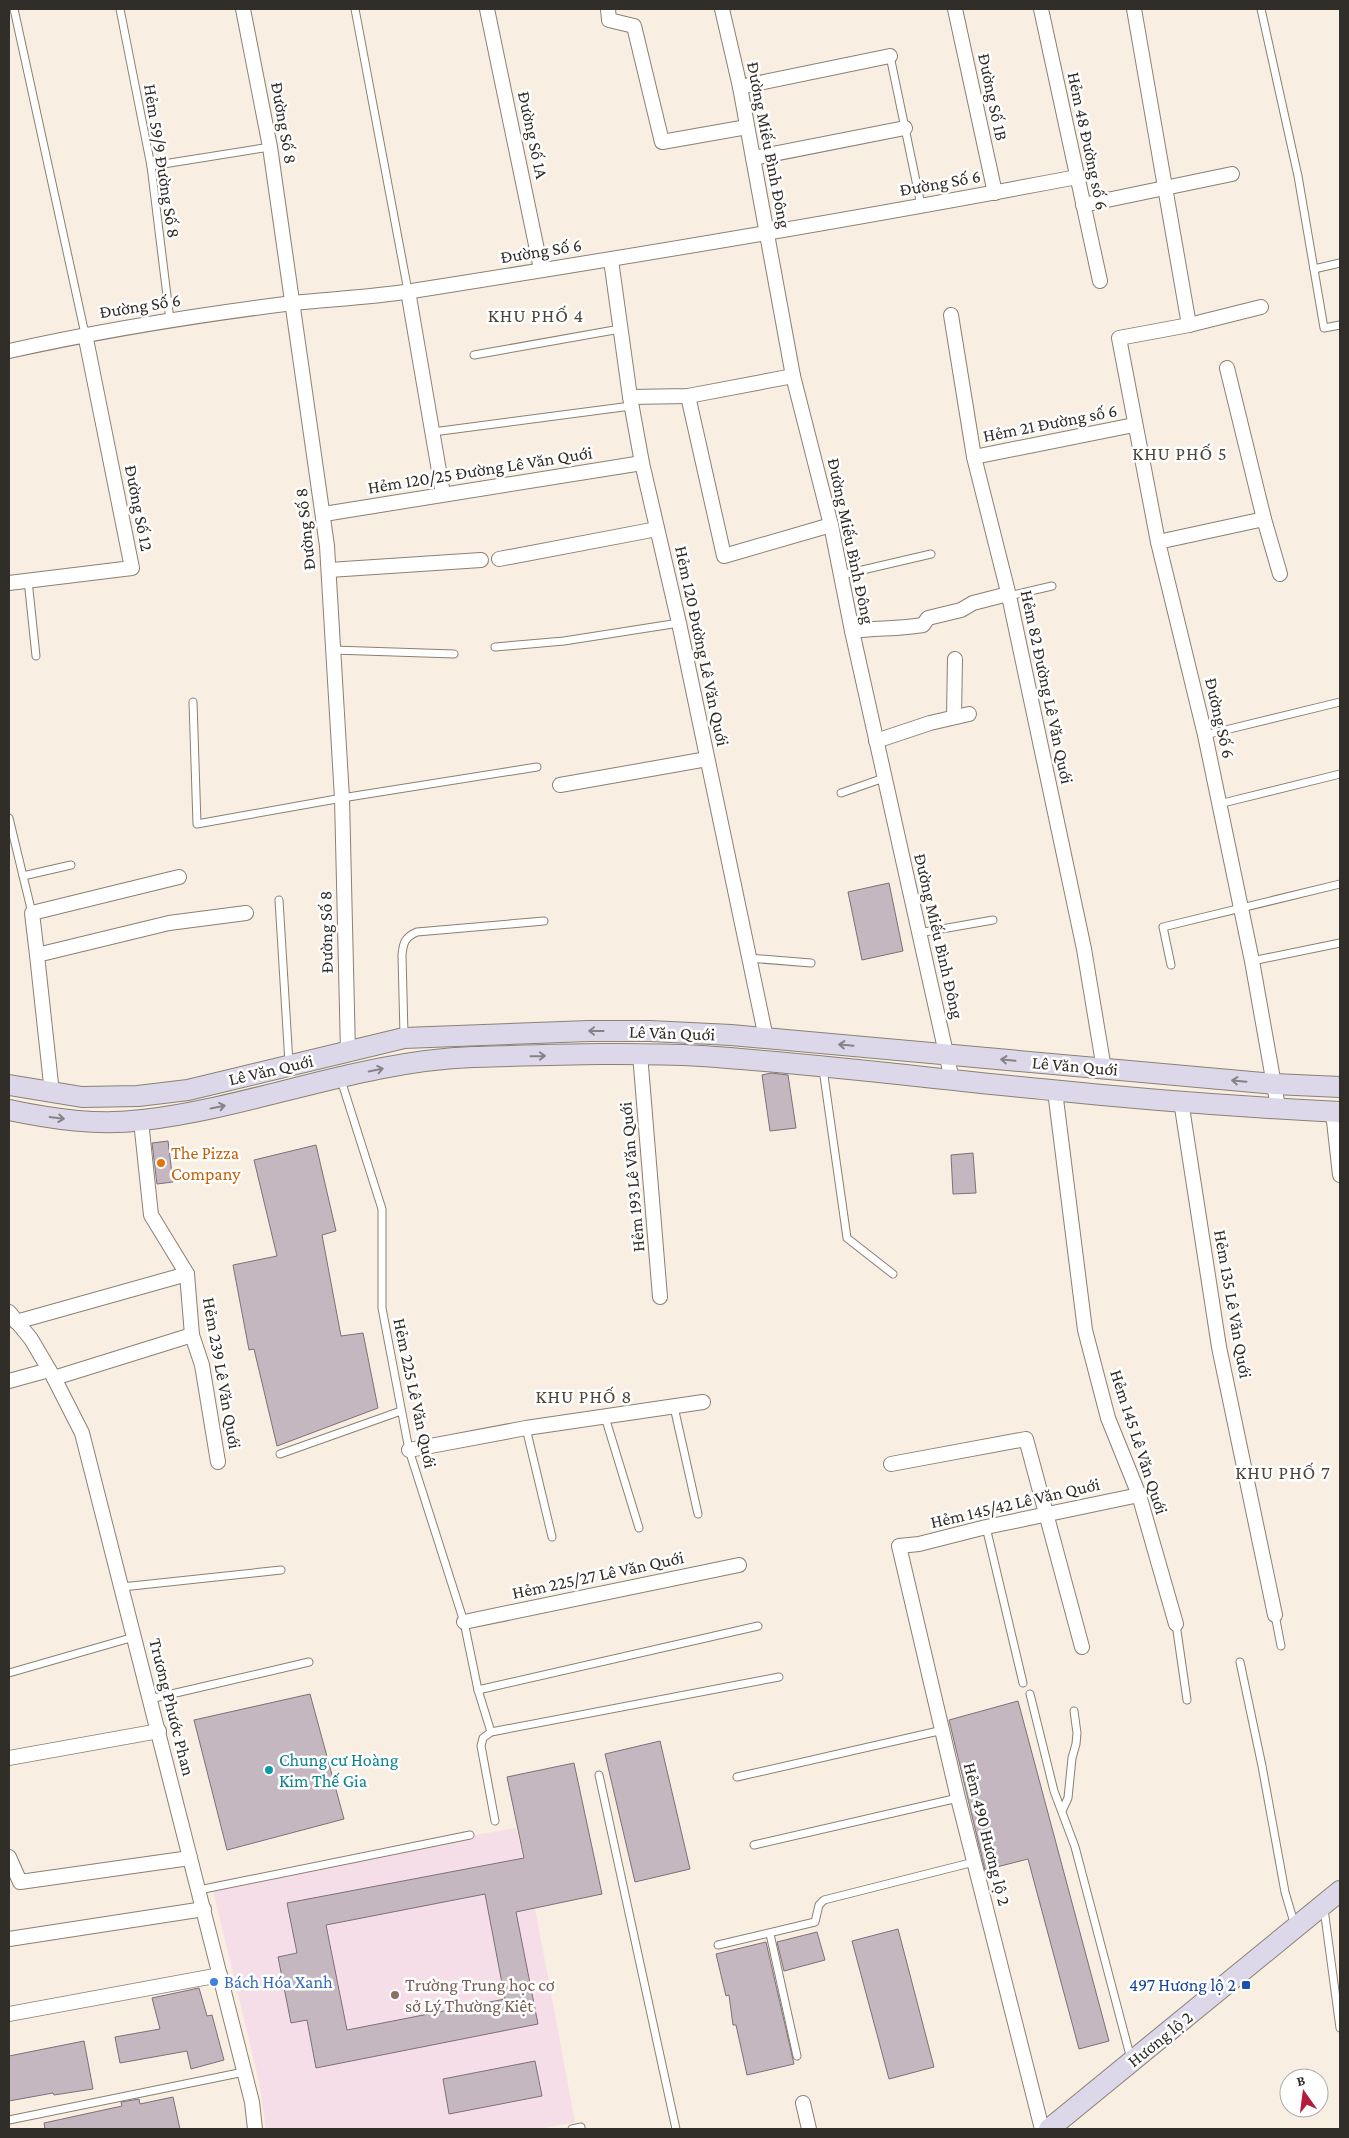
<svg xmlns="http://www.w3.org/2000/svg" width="1349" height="2138" font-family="'Crimson Pro',serif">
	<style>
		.education { fill: #f6dee8 }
		.building { fill: #c5b7bf; stroke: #7d7078; fill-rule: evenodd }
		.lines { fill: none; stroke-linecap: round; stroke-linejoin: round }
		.lane-casing { stroke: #8a8075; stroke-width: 9 }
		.street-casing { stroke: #8a8075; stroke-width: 16 }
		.secondary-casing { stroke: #8a8075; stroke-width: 22 }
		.lane { stroke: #fff; stroke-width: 7 }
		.street { stroke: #fff; stroke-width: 14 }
		.secondary { stroke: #dcd8ea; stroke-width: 20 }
		.oneway { stroke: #868289 }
		.food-dot { fill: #e8710a; stroke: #fff; stroke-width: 2 }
		.culture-dot { fill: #0f9aa8; stroke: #fff; stroke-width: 2 }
		.shop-dot { fill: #3f7fe0; stroke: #fff; stroke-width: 2 }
		.transit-dot { fill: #1a4fb4; stroke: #fff; stroke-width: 2 }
		.education-dot { fill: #8d6e63; stroke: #fff; stroke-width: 2 }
		.labels { text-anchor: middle; stroke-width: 5; stroke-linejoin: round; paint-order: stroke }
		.street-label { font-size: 18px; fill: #312d28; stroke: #fff }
		.food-label { font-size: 18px; fill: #c56008; stroke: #fff; text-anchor: start }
		.culture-label { font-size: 18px; fill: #0d838f; stroke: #fff; text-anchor: start }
		.shop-label { font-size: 18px; fill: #366cbe; stroke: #fff; text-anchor: start }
		.education-label { font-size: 18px; fill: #785e54; stroke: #fff; text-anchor: start }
		.transit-label { font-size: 18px; fill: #164399; stroke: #fff; text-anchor: end }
		.neighbourhood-label { font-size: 19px; letter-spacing: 1px; fill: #4d453b; stroke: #fff }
	</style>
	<rect width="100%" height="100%" fill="#f8eee1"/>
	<path class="education" d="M516,1828L535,1908L575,2122L539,2129H266L259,2081L211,1882Z"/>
	<g class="building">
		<path d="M889,883L903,951L862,960L848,892Z"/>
		<path d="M771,1073L788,1075L796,1128L770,1131L762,1075Z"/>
		<path d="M168,1141L173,1182L157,1184L152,1143Z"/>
		<path d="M316,1145L336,1231L322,1235L341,1336L363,1333L378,1408L277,1446L254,1349L249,1350L233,1265L277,1256L254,1160Z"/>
		<path d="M973,1153L976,1193L953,1194L951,1155Z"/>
		<path d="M310,1694L344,1819L227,1850L194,1720Z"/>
		<path d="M1018,1701L1109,2041L1079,2049L1028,1859L985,1870L949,1720Z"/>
		<path d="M660,1741L690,1869L635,1882L605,1754Z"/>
		<path d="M574,1763L602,1894L516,1912L538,2024L316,2068L307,2020L291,2023L278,1957L297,1953L287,1903L524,1858L507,1777ZM485,1894L505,1999L347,2030L326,1925Z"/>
		<path d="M898,1929L934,2067L889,2079L852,1941Z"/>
		<path d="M817,1932L825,1960L784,1971L777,1942Z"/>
		<path d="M766,1942L794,2064L747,2075L736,2025H733L729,1995L726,1996L716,1954Z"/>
		<path d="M199,1988L207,2016L212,2015L224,2060L191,2069L187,2051L120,2063L115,2037L160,2029L152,1998Z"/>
		<path d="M84,2041L93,2089L54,2095L53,2093L9,2101V2056Z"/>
		<path d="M535,2061L542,2096L449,2114L443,2079Z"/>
		<path d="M173,2097L180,2129H45L44,2123L122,2106L121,2102L139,2099L140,2104Z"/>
	</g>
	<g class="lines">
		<g class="lane-casing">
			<g id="lane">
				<path d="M14,9L85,334"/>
				<path d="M120,9L151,166L170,320"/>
				<path d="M355,9L408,291"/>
				<path d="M1261,9L1298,176L1324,328L1340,325"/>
				<path d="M890,56L921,205"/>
				<path d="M151,166L270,147"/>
				<path d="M1314,269L1340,263"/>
				<path d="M474,355L620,329"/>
				<path d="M433,432L631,406"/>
				<path d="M841,575L931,554"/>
				<path d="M28,580L36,656"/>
				<path d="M1009,596L1052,586"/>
				<path d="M495,647L564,641L679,623"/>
				<path d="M333,650L454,654"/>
				<path d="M193,702L197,824L342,798L537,767"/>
				<path d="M1205,735L1340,702"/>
				<path d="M841,793L884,778"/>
				<path d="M1219,804L1340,774"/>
				<path d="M9,818L23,876"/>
				<path d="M279,900L289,1063"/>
				<path d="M32,913L23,876L71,865"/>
				<path d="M919,933L993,920"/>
				<path d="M748,958L811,963"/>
				<path d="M1252,961L1340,943"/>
				<path d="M1171,965L1163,927L1340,884"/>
				<path d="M404,1035L402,955C403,943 405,937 417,932L544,921"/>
				<path d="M823,1069L847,1238L893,1274"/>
				<path d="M341,1080L382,1209V1308L409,1450L464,1622L478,1690L491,1732L483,1738L481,1746L495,1821"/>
				<path d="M674,1407L698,1514"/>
				<path d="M605,1417L639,1528"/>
				<path d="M526,1428L552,1537"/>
				<path d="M280,1454L401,1411"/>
				<path d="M986,1527L1023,1683"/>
				<path d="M122,1587L281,1570"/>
				<path d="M1275,1615L1281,1646"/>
				<path d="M1176,1624L1187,1700"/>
				<path d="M1240,1662L1262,1766L1285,1892L1295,1926"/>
				<path d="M9,1673L134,1637"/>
				<path d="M478,1690L758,1626"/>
				<path d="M1030,1694L1054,1791L1075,1847L1131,2059"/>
				<path d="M150,1699L309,1662"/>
				<path d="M491,1732L779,1677"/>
				<path d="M599,1775L676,2129"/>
				<path d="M737,1777L943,1730"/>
				<path d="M1062,1811L1068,1798L1072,1758L1076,1744L1077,1733L1074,1711"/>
				<path d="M754,1845L958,1798"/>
				<path d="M199,1890L470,1835"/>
				<path d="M1324,1909L1340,2028"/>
				<path d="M770,1934L797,2056"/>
				<path d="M718,1945L815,1922L819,1905L824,1900L974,1862"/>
				<path d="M9,2120L244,2072"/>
				<path d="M572,2129L581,2127"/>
			</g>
		</g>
		<g class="street-casing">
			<g id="street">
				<path d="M243,9L270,147L327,546L342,798L348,1052"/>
				<path d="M487,9L541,269"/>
				<path d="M608,9L609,20L634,26L662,142L747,127"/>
				<path d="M722,9L740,87L793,376L831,525L852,631L952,1080"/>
				<path d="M955,9L995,193"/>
				<path d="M1041,9L1100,281"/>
				<path d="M1134,9L1189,325"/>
				<path d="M740,87L890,56"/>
				<path d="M753,158L905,128"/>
				<path d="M1083,205L1232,174"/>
				<path d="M611,260L630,397L642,463L679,623L766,1038"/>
				<path d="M408,291L443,494"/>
				<path d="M1261,307L1189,325L1119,338L1158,542L1205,735L1252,961L1278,1107"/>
				<path d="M951,315L974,457L1009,596L1084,949L1104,1069"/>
				<path d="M9,351C103,330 197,315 293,303C333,299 373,297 412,291C634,256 856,219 1077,177"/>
				<path d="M1227,368L1264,519"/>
				<path d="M688,396L724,556L831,525"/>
				<path d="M630,397L688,396L793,376"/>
				<path d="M974,457L1134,425"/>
				<path d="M324,514L642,463"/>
				<path d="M1158,542L1264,519L1280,574"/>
				<path d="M499,559L657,529"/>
				<path d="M329,570L481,560"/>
				<path d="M9,583L132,568L85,334"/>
				<path d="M852,631C876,628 900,629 923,625L928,618L961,610L973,603L1008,594"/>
				<path d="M954,717L955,659"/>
				<path d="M876,741L930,723L969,714"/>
				<path d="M560,785L707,759"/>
				<path d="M37,955L32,913L179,877"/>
				<path d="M640,1054L660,1297"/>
				<path d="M1055,1091L1085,1330L1108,1418L1139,1495L1176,1624"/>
				<path d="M52,1093L37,955L169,923L246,913"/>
				<path d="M1181,1101L1219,1347L1275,1615"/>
				<path d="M1333,1112L1340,1175"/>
				<path d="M141,1121L151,1215L187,1274L192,1335L202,1365L218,1462"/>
				<path d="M9,1312L31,1339L54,1378L82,1433L252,2102L255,2129"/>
				<path d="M16,1322L187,1274"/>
				<path d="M54,1378L192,1335"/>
				<path d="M9,1381L49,1370"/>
				<path d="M409,1450L526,1428L703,1402"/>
				<path d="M891,1464L1026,1439L1082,1647"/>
				<path d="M464,1622L739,1565"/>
				<path d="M9,1758L159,1731"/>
				<path d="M9,1857L20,1882L190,1858"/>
				<path d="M9,1939L204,1909"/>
				<path d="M9,2014L220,1975"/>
				<path d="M803,2103L809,2129"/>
				<path d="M1042,2129L958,1798L899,1546L919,1544L986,1527L1139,1495"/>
			</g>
		</g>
		<g class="secondary-casing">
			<g id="secondary">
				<path d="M9,1085L82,1097L138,1096L188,1090L404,1038L589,1031H650L731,1035L1274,1084L1340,1087"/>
				<path d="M9,1110C52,1119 98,1126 143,1120C254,1107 360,1061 473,1057C549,1055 626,1052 702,1056C819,1064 935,1079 1051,1090C1147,1100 1244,1107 1340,1112"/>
				<path d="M1049,2129L1340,1891"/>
			</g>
		</g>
		<use href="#lane" class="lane"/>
		<use href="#street" class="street"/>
		<use href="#secondary" class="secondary"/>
	</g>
	<defs><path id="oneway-shaft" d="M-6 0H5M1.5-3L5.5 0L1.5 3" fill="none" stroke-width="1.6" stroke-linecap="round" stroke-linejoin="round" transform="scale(1.25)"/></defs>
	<g class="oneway">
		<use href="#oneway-shaft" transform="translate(596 1031) rotate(180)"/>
		<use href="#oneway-shaft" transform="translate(846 1045) rotate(-175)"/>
		<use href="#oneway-shaft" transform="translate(538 1056) rotate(-1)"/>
		<use href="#oneway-shaft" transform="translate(1008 1060) rotate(-175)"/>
		<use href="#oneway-shaft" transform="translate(376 1070) rotate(-11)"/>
		<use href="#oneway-shaft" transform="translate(1239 1081) rotate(-175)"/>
		<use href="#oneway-shaft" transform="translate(218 1107) rotate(-12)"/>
		<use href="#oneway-shaft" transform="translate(57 1118) rotate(7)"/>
	</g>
	<circle class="food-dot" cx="161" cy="1163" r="5"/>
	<circle class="culture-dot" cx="269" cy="1770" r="5"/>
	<circle class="shop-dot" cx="214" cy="1982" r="5"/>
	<rect class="transit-dot" x="1241" y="1980" width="10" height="10" rx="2.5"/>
	<circle class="education-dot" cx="395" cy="1995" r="5"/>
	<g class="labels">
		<g class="street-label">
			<text transform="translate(993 97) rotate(78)" y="6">Đường Số 1B</text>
			<text transform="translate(284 123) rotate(80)" y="6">Đường Số 8</text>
			<text transform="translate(533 135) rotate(78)" y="6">Đường Số 1A</text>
			<text transform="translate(1088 141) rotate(78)" y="6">Hẻm 48 Đường số 6</text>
			<text transform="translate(769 145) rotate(79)" y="6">Đường Miếu Bình Đông</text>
			<text transform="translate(162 161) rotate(81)" y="6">Hẻm 59/9 Đường Số 8</text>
			<text transform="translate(940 183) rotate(-10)" y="6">Đường Số 6</text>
			<text transform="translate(541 251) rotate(-9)" y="6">Đường Số 6</text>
			<text transform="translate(140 306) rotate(-9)" y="6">Đường Số 6</text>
			<text transform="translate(1050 423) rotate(-11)" y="6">Hẻm 21 Đường số 6</text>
			<text transform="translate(480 470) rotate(-9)" y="6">Hẻm 120/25 Đường Lê Văn Quới</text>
			<text transform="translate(139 508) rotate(79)" y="6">Đường Số 12</text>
			<text transform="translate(305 529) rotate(-96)" y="6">Đường Số 8</text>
			<text transform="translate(851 541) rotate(78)" y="6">Đường Miếu Bình Đông</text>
			<text transform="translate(702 646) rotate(78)" y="6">Hẻm 120 Đường Lê Văn Quới</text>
			<text transform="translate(1047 687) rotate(78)" y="6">Hẻm 82 Đường Lê Văn Quới</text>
			<text transform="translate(1220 718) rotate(77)" y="6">Đường Số 6</text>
			<text transform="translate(326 932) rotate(-91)" y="6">Đường Số 8</text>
			<text transform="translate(939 936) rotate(77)" y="6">Đường Miếu Bình Đông</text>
			<text transform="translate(672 1033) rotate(2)" y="6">Lê Văn Quới</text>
			<text transform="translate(1075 1066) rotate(5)" y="6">Lê Văn Quới</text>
			<text transform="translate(271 1070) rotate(-13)" y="6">Lê Văn Quới</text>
			<text transform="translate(632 1177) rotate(-95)" y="6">Hẻm 193 Lê Văn Quới</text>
			<text transform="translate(1233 1304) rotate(80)" y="6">Hẻm 135 Lê Văn Quới</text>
			<text transform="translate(222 1373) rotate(80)" y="6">Hẻm 239 Lê Văn Quới</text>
			<text transform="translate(415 1393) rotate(78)" y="6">Hẻm 225 Lê Văn Quới</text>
			<text transform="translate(1139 1442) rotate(72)" y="6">Hẻm 145 Lê Văn Quới</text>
			<text transform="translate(1015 1503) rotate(-13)" y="6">Hẻm 145/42 Lê Văn Quới</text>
			<text transform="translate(598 1575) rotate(-12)" y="6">Hẻm 225/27 Lê Văn Quới</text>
			<text transform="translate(172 1707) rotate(76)" y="6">Trương Phước Phan</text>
			<text transform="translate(987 1834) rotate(76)" y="6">Hẻm 490 Hương lộ 2</text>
			<text transform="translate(1160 2039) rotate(-39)" y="6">Hương lộ 2</text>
		</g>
		<g class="food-label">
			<text x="171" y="1159">The Pizza<tspan x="171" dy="21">Company</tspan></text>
		</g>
		<g class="culture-label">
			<text x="279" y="1766">Chung cư Hoàng<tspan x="279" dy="21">Kim Thế Gia</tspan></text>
		</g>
		<g class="shop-label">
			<text x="224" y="1988">Bách Hóa Xanh</text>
		</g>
		<g class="education-label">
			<text x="405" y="1991">Trường Trung học cơ<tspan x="405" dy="21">sở Lý Thường Kiệt</tspan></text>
		</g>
		<g class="transit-label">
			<text x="1236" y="1991">497 Hương lộ 2</text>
		</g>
		<g class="neighbourhood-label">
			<text x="536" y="322">KHU PHỐ 4</text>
			<text x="1180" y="460">KHU PHỐ 5</text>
			<text x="584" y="1403">KHU PHỐ 8</text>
			<text x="1283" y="1479">KHU PHỐ 7</text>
		</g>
	</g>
	<rect width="1349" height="2138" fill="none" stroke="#312d28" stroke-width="20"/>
	<g transform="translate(1304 2093) rotate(346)"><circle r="24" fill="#ffffff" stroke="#adaba9"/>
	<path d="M0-4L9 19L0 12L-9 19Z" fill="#b11d3a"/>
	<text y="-8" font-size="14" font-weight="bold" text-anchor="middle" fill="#312d28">B</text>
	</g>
</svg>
